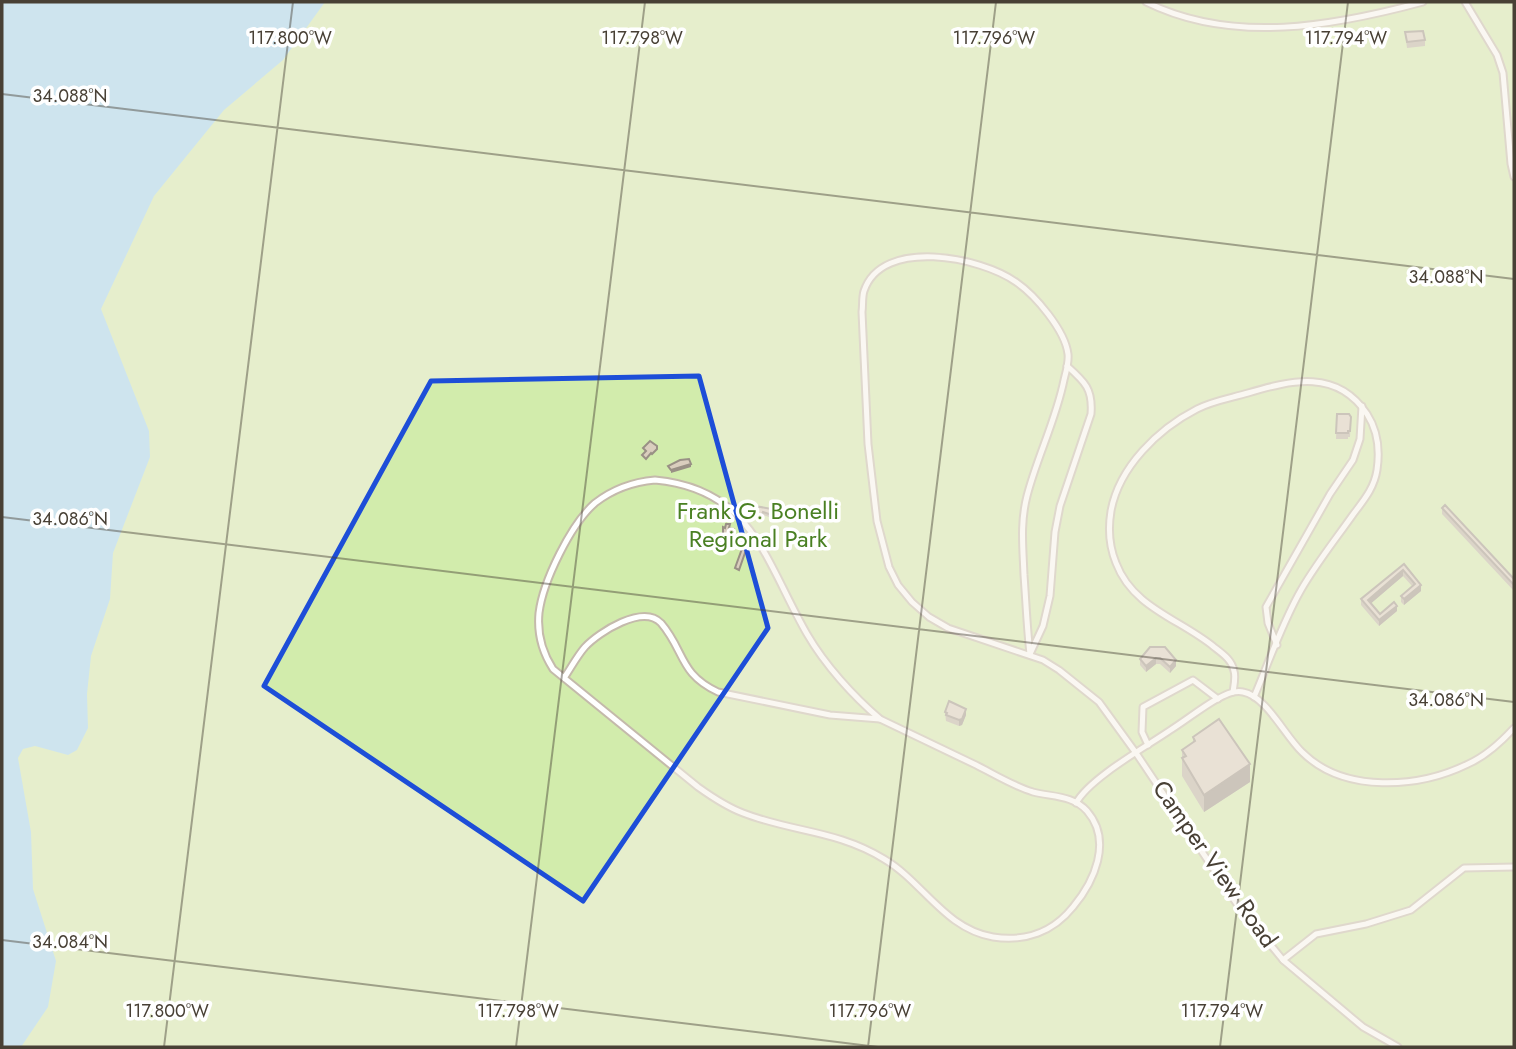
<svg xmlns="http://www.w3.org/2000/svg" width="1516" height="1049" font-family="Jost,sans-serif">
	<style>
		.green { fill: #d2ecac }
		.water { fill: #9ed6f6 }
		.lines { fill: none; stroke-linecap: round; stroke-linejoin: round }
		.lane-casing { stroke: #c4baab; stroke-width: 9 }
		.lane { stroke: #fff; stroke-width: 5 }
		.wall { fill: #bbb1a3 }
		.shaded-wall { fill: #999085 }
		.building { fill: #dacebe; stroke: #999085; stroke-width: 2 }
		.marked { fill: none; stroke: #1d4ed8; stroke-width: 5; stroke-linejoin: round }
		.ticks { fill: none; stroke: #484035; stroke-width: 2; stroke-opacity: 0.45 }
		.labels { text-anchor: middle; stroke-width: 7; stroke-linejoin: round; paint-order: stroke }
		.park-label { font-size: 24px; fill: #4a8023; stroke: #fff }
		.street-label { font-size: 24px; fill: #484035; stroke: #fff }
		.ticks-label { font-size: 18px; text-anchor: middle; fill: #484035; stroke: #fff; stroke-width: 7; stroke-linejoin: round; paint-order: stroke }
	</style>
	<rect width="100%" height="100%" fill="#f5f0e7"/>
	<rect class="green" x="2" y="2" width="1512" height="1045"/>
	<path class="water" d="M2,2H325L283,60L224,110L154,196L101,309L149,431L150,457L113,553L110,599L91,656L87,694L88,728L77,750L68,755L35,746L23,749L18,758L31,832L33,889L56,961L48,1007L21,1047H2Z"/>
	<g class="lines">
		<g class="lane-casing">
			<g id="lane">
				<path d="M1146,2C1233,45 1334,26 1423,2"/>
				<path d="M1465,2L1497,55L1503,73L1511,164L1514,177"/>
				<path d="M655,480C753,489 765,561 807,634C825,665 853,696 880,719C912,734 944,750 976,765C994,774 1013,786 1033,792C1052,797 1073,795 1087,811C1113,841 1094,882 1073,907C1053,932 1025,942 993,937C945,929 923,882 884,859C837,830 791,832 743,813C727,807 712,797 698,787L553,669C542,652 537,634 539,613C543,581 571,524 595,503C613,489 632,482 655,480Z"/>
				<path d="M1277,645L1268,623L1266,607L1330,494L1353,460L1360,439L1362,406"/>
				<path d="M1030,654C1027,628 1026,602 1024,575C1023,548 1020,523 1027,496C1037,457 1056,420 1064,380C1066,372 1069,362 1068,354C1065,330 1035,295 1016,282C981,257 882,237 864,291C862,297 863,305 862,312L868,444L877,521L889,567L898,585L912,602L929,617L948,628L1043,660L1059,670L1099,702L1136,753L1237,904L1283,960L1363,1027L1398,1047"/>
				<path d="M1030,654L1043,626L1050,596L1055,532L1060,506L1091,414C1093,389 1085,382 1067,366"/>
				<path d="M564,678C571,668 577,656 585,647C599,632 643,604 661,623C685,651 679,674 718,692L830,715L880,719"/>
				<path d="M1233,692C1234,685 1236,677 1234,671C1232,660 1223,654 1214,647C1180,619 1133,608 1116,563C1109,546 1108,529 1111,511C1119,467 1158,429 1197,409C1212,401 1231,398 1248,393C1292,380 1337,369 1367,414C1378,431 1380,450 1377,470C1374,489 1363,501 1352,516C1335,540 1316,564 1301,590C1282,623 1269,662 1254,697"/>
				<path d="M1148,745L1142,732L1143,707L1193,680L1218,699"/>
				<path d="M1076,803C1090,778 1144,748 1169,731C1185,721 1201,708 1217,699C1225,695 1234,690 1243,692C1266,696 1285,736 1302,752C1344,794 1419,788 1468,764C1484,757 1502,741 1514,728"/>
				<path d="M1283,960L1316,934L1366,924L1411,910L1464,868L1514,867"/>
			</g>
		</g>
		<use href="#lane" class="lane"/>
	</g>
	<g class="wall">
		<path d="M1405,32L1425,40V46L1407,48Z"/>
		<path d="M1337,414L1351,417L1350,437H1348V439H1336Z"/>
		<path d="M755,506L777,513L775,519L763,515L762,517L756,516Z"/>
		<path d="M1442,508L1514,579V591L1442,514Z"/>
		<path d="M730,528L734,532L733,540H728L727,548L720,546L723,536Z"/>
		<path d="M1404,564L1421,591L1404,605L1401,602V596L1412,586L1403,576L1371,603L1380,614L1397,611L1379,626L1361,605V599Z"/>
		<path d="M1150,647L1176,666L1170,673L1160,664H1156L1146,672L1140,665V659Z"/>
		<path d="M945,712L966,715L962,725L959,726L946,721Z"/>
		<path d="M1193,737L1250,782L1204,812L1182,776V750L1193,743Z"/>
	</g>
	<g class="shaded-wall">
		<path d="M691,464V467L671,473V470Z"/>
		<path d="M1403,570V576L1368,606V600Z"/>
		<path d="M1421,585V591L1404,605V599Z"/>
		<path d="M1397,606V611L1379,626V620Z"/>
		<path d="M1156,658V664L1146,672V666Z"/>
		<path d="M1176,660V666L1170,673V667Z"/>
		<path d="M966,709V715L962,725L959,726V720Z"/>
		<path d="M1250,764V782L1204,812V795Z"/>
	</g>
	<g class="building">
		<path d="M1423,31L1425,40L1407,42L1405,32Z"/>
		<path d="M1337,414H1349L1351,417L1350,431H1348V433H1336Z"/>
		<path d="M650,441L657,446V449L652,454L651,453L646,459L642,455L646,451L643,448Z"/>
		<path d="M689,459L691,464L671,470L668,466L680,460Z"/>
		<path d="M1445,505L1514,579V585L1442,508Z"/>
		<path d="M755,506L777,510L775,516L763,512L762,514H756Z"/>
		<path d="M726,524H730L729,528L734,529L733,537H728L727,545L720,543L723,535V527L725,528Z"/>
		<path d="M743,546L747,547L739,570L735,568Z"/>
		<path d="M1404,564L1421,585L1404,599L1401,596L1415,584L1403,570L1368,600L1380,614L1394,602L1397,606L1379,620L1361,599Z"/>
		<path d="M1150,647H1165L1176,660L1170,667L1160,658H1156L1146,666L1140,659Z"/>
		<path d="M949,701L966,709L962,719L959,720L946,715L947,713L945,712Z"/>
		<path d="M1219,719L1250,764L1204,795L1182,758L1186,756L1182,750L1195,741L1193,737Z"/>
	</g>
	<path d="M0 0H1516V1049H0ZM699,376L768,628L583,901L264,686L431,381Z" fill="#f5f0e7" fill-opacity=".55" fill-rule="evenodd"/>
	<path class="marked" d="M699,376L768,628L583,901L264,686L431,381Z"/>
	<path class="ticks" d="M2,94L1514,279M2,517L1514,702M2,940L878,1047M164,1047L293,2M516,1047L645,2M868,1047L996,2M1220,1047L1348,2"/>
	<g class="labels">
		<g class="park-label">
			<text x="758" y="519">Frank G. Bonelli<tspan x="758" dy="28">Regional Park</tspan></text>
		</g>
		<g class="street-label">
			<text transform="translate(1215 864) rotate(55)" y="8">Camper View Road</text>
		</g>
	</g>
	<g class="ticks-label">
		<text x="290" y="44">117.800°W</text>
		<text x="642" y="44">117.798°W</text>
		<text x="994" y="44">117.796°W</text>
		<text x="1346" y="44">117.794°W</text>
		<text x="70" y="102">34.088°N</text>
		<text x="1446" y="283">34.088°N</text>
		<text x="70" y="525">34.086°N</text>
		<text x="1446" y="706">34.086°N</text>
		<text x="70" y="948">34.084°N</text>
		<text x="167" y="1017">117.800°W</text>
		<text x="518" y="1017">117.798°W</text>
		<text x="870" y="1017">117.796°W</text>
		<text x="1222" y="1017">117.794°W</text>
	</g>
	<rect width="1516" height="1049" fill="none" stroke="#484035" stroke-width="7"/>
</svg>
